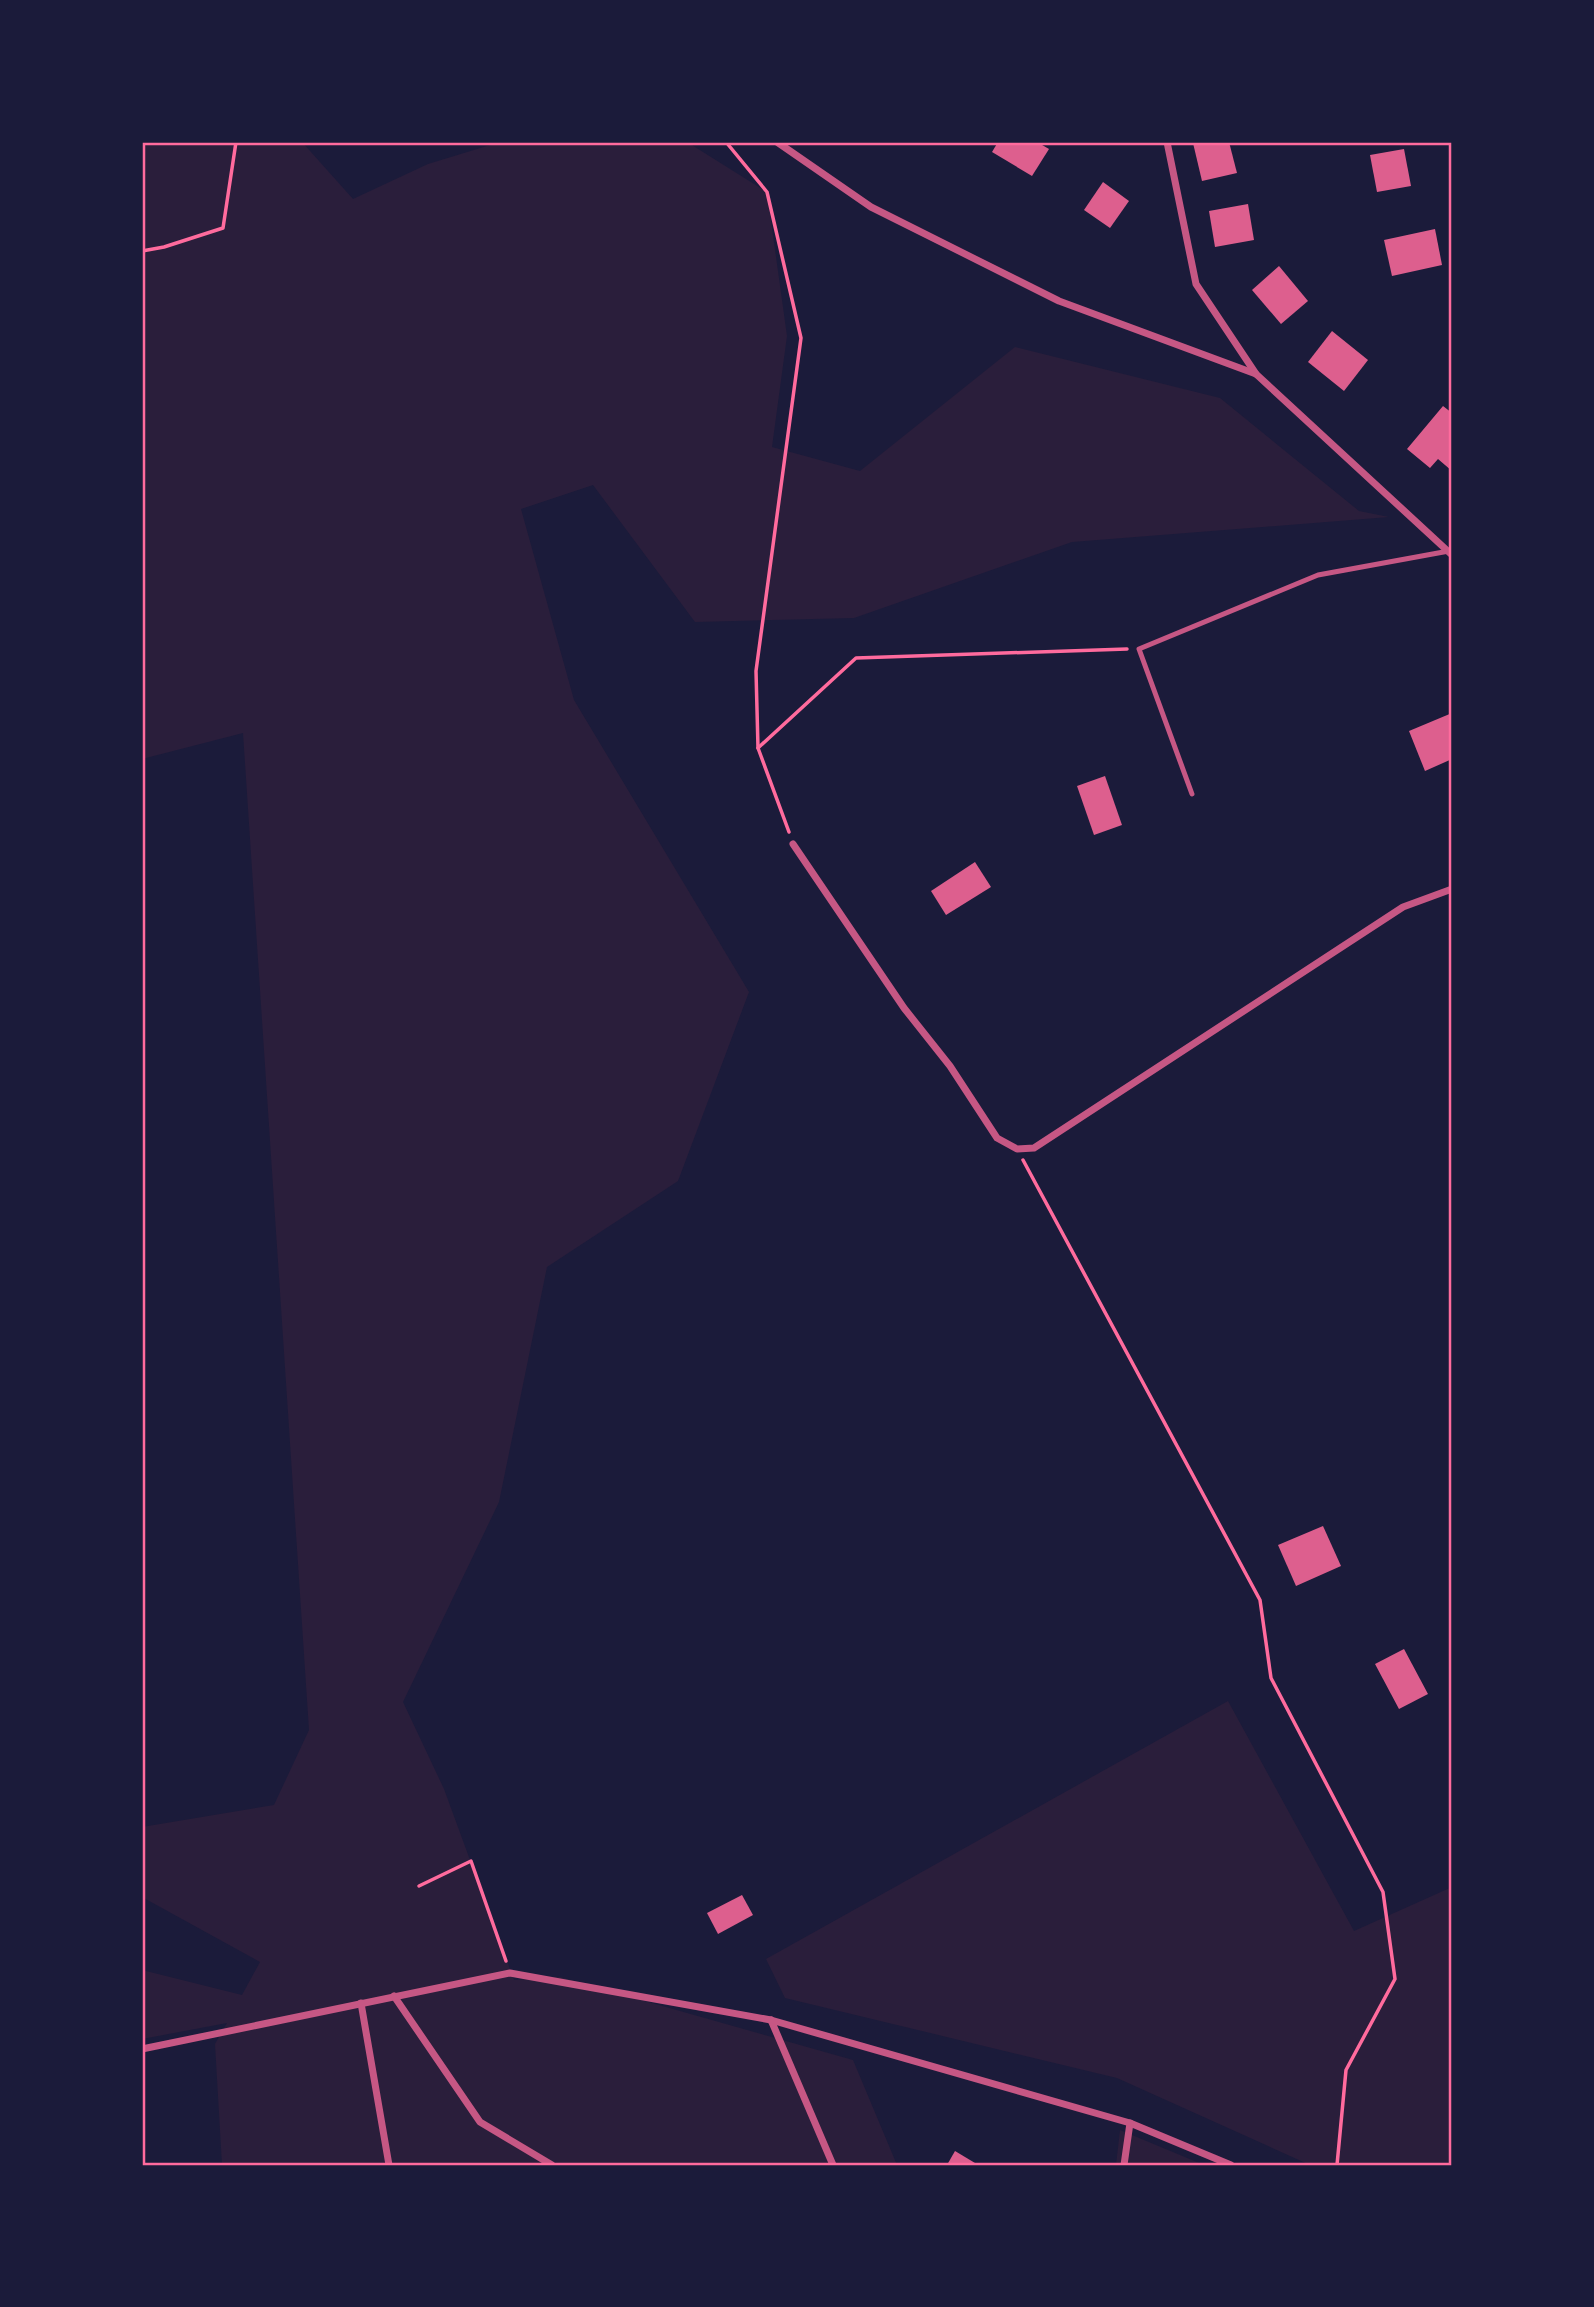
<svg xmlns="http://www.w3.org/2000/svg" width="1594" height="2307" font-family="Inter,sans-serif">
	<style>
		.green { fill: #2a1e3b }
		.building { fill: #dd5f8e }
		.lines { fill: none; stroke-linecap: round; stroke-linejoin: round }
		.path { stroke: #ff6b9d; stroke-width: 3.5 }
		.service { stroke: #c65784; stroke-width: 5 }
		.minor { stroke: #c65784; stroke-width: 7 }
		.neatline { fill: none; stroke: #ff6b9d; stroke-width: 2.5 }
	</style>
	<rect width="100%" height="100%" fill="#1b1b3a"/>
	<g class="green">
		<path d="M142,142H302L353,199L428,164L500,142H687L767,192L787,336L772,447L860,471L1015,347L1220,398L1359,511L1389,517L1072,542L854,618L695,622L593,485L521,509L574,700L749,992L678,1181L547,1267L499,1502L403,1702L444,1789L514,1980L560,1977L853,2060L897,2165H222L215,2044L227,2023L142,2039V1970L242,1995L260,1962L142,1897V1827L274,1805L309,1730L243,733L142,759Z"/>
		<path d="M1228,1701L1354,1931L1452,1887V2165H1310L1117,2078L785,1998L766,1959Z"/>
		<path d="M1120,2130L1204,2165H1116Z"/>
	</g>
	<g class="building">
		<path d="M998,142H1037L1049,149L1032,176L992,152Z"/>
		<path d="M1198,142H1229L1237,173L1202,181L1193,143Z"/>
		<path d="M1404,149L1411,186L1377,192L1370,155Z"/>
		<path d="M1103,182L1129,201L1110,228L1084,210Z"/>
		<path d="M1248,204L1254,240L1215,247L1209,211Z"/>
		<path d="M1435,229L1442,265L1392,276L1384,240Z"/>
		<path d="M1279,266L1308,301L1281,324L1252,290Z"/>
		<path d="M1332,331L1368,360L1344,391L1308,362Z"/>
		<path d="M1443,406L1452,413V471L1438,459L1430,468L1407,449Z"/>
		<path d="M1452,713V759L1425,771L1409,731Z"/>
		<path d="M1105,776L1122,825L1094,835L1077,786Z"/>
		<path d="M975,862L991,887L946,915L931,891Z"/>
		<path d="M1323,1526L1341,1566L1296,1586L1278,1545Z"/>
		<path d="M1404,1649L1428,1694L1399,1709L1375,1664Z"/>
		<path d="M742,1895L753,1915L718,1934L707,1913Z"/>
		<path d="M955,2151L975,2163L973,2165H947Z"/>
	</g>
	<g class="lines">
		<g class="path">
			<path d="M726,142L767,192L801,338L756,671L758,748L789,832"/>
			<path d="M142,251L164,247L223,228L236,142"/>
			<path d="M758,748L856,658L1127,649"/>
			<path d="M1023,1160L1260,1600L1271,1678L1383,1892L1395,1979L1346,2070L1337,2165"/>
			<path d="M419,1886L471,1861L506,1961"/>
		</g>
		<path class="service" d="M1192,794L1139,649L1318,575L1449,551"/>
		<g class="minor">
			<path d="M777,142L871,207L1059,301L1256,374L1452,555"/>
			<path d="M1167,142L1196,284L1256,374"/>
			<path d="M1452,142V143"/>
			<path d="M793,844L904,1008L950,1066L997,1138L1017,1149L1034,1148L1403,907L1452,889"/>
			<path d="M394,1996L480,2122L552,2165"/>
			<path d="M361,2003L389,2165"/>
			<path d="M771,2020L833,2165"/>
			<path d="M142,2049L510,1973L771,2020L1130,2123L1231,2165"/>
			<path d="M1124,2165L1130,2123"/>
		</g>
	</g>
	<rect width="1594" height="2307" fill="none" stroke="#1b1b3a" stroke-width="287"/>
	<rect x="144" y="144" width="1306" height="2020" class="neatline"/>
</svg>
